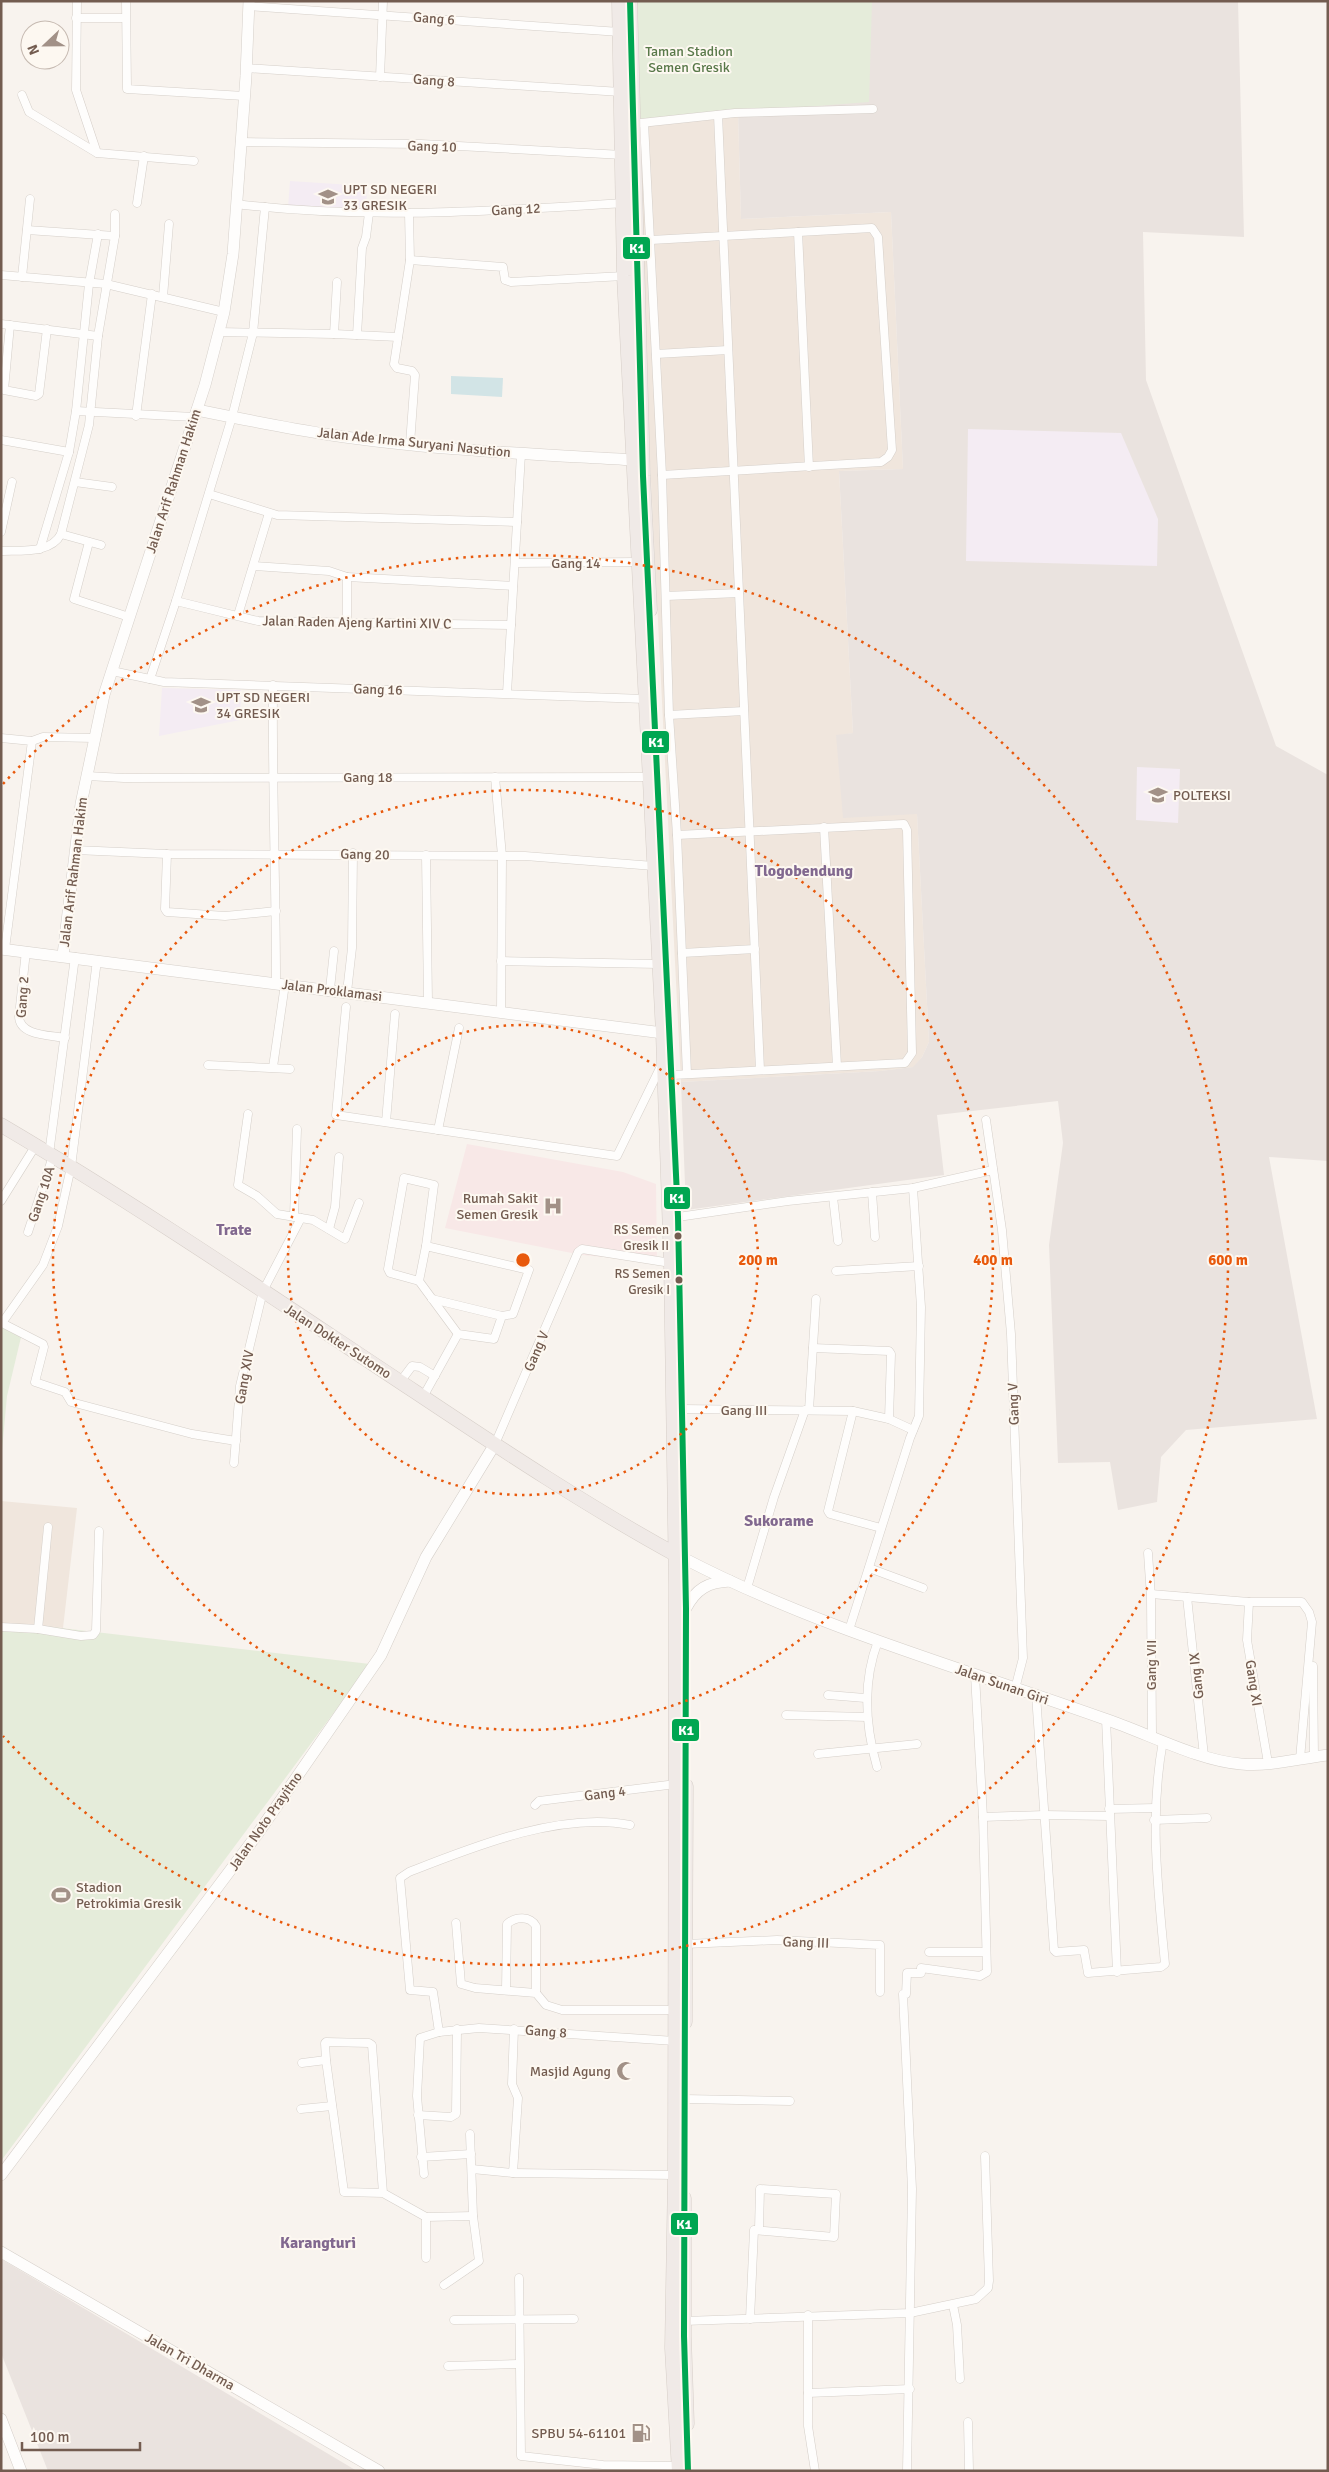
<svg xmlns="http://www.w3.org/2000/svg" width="1329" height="2472" font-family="Signika,sans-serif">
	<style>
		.residential { fill: #f0e6dd }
		.industrial { fill: #eae3df }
		.education { fill: #f4ecf3 }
		.medical { fill: #f8e8e7 }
		.green { fill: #e5ecda }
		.water { fill: #d2e4e6 }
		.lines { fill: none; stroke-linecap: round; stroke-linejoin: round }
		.street-casing { stroke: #d5cfc9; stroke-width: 9 }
		.secondary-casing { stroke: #d5cfc9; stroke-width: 12 }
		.highway-casing { stroke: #d6cec8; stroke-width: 15 }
		.street { stroke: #fefdfc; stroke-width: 8 }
		.secondary { stroke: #fefdfc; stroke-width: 11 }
		.highway { stroke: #f0eae7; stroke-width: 14 }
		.bus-1-casing { stroke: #fdf8f1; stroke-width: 10 }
		.bus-1 { stroke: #00a651; stroke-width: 6 }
		.ring { fill: none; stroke: #e8590c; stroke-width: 2.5; stroke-dasharray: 2.5 5 }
		.bus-dot { fill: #735c50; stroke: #fdf8f1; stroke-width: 2 }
		.labels { text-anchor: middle; stroke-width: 4; stroke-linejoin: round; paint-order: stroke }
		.bus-label { font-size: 13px; fill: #735c50; stroke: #fdf8f1; text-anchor: end }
		.street-label { font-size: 14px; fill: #735c50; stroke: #fdf8f1 }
		.park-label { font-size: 14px; fill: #587849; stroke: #fdf8f1 }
		.poi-label { font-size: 14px; fill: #735c50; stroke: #fdf8f1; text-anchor: start }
		.quarter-label { font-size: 16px; font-weight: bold; fill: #81688f; stroke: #fdf8f1 }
		.centre { fill: #e8590c; stroke: #fdf8f1; stroke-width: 2.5 }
		.ring-label { font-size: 15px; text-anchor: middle; font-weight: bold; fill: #e8590c; stroke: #fdf8f1; stroke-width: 4; stroke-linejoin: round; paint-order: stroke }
		.line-badge { stroke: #fdf8f1; stroke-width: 2 }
		.badge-label { font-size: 14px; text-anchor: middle; font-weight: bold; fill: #fff }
	</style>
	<rect width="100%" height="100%" fill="#f8f3ee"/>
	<g class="residential">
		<path d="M738,113L741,219L891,212L903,469L839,471L853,733L836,736L917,813L929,1042L922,1057L914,1067L880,1071L681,1082L633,120Z"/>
		<path d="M1,1501L77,1508L63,1628L1,1624Z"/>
	</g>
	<g class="industrial">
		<path d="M631,1H1238L1244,237L1143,232L1146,380L1276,746L1328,775V1161L1269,1157L1317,1419L1186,1430L1161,1457L1157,1502L1118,1510L1110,1462L1058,1463L1049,1245L1063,1143L1058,1101L937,1115L944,1175L686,1210L681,1082L880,1071L913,1067L922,1057L929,1042L917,814L843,818L836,735L853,733L839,471L903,469L891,212L741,219L738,113Z"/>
		<path d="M1,2259L357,2471H48L1,2353Z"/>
	</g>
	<g class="education">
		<path d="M290,181L367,186L366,212L288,208Z"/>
		<path d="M968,429L1121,433L1158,519L1157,566L966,561Z"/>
		<path d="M162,688L241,690L240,720L159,736Z"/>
		<path d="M1137,767L1180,769L1178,823L1136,820Z"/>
	</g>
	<path class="medical" d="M467,1144L623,1172L656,1184L657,1262L582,1255L445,1228Z"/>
	<g class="green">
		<path d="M631,1H872L869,102L633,120Z"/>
		<path d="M1,1325L22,1333L7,1396L1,1461Z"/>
		<path d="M1,1624L44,1626L370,1664L1,2161Z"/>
	</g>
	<path class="water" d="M451,376L503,378L502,397L451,394Z"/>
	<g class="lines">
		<g class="street-casing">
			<g id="street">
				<path d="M77,1L76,90L97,153L194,161"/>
				<path d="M126,1L127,89L244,96"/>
				<path d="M248,6L620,32"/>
				<path d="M76,18H125"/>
				<path d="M246,68L621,92"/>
				<path d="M380,77L383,1"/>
				<path d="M22,95L29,112L97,153"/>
				<path d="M718,115L760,1070"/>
				<path d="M641,123L735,113L873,109"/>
				<path d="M644,123L662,475L669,715L677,835L687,1074"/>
				<path d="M240,142L421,144L623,155"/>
				<path d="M137,203L144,156"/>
				<path d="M236,204C365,220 494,211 623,203"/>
				<path d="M409,213L410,260L394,364L397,368L412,371L415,375L410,444"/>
				<path d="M27,230L115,236"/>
				<path d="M798,232L809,467"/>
				<path d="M651,240L872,228L878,237L892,450L888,457L881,462L662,475"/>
				<path d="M410,260L503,267L505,280L511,282L624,276"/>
				<path d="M1,275L106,284L224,312"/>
				<path d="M22,277L30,199"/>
				<path d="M163,297L169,224"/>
				<path d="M1,324L98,336"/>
				<path d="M10,325L4,390L36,396L39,394L47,329"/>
				<path d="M219,332L334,334L398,337"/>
				<path d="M334,334L337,282"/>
				<path d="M357,335L362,248L366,237L369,213"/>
				<path d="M656,354L728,350"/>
				<path d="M76,411L194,417"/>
				<path d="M136,416L152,294"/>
				<path d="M1,440L69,452"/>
				<path d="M75,482L112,487"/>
				<path d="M209,494L277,515L517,522"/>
				<path d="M1,532L12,482"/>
				<path d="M61,534L101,545"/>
				<path d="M89,542L74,599L129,617"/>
				<path d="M40,549L69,452L76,411L89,284L98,234"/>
				<path d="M1,551C20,550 51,554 61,534L89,425L98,336L115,236V214"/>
				<path d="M515,563L638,562"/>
				<path d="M254,566L329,571L347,577V622"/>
				<path d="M347,577L513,586"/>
				<path d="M666,596L739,593"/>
				<path d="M176,601L258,621L511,625"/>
				<path d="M238,615L269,513"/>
				<path d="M112,671L164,682L645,699"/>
				<path d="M150,679L176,601L232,417L253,333L265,207"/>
				<path d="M273,685C272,785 276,883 276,983"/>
				<path d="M507,693L521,454"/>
				<path d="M669,715L744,711"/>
				<path d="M1,738L32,741L5,949"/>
				<path d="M32,741L43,737L94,738"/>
				<path d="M87,776L124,778L649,777"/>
				<path d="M495,777L502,856L501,1012"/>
				<path d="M824,827L837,1066"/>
				<path d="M75,850L167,854L525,856L654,866"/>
				<path d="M167,854L165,909L167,912L225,916L276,911"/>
				<path d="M426,855L428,1002"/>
				<path d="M26,951L19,1016C19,1036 50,1035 65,1038"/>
				<path d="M682,953L755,949"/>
				<path d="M97,960L71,1167L58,1226L43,1265L2,1323L43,1344L44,1347L35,1382L65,1392L71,1402L192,1434L236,1441"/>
				<path d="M501,961L659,964"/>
				<path d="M330,989L334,951"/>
				<path d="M347,992L352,948L353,853"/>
				<path d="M346,1007L336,1115L617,1156L662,1064"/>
				<path d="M208,1065L290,1069"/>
				<path d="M273,1067L285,984"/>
				<path d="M673,1075L905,1063L912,1053L907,830L904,824L677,835"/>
				<path d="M248,1114L238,1185L257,1196L277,1214L313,1220L345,1239L359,1203"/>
				<path d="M986,1120L1002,1230L1011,1334L1023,1658L1015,1689"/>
				<path d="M386,1122L395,1014"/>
				<path d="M438,1130L459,1028"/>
				<path d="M49,1154L75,957"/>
				<path d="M872,1192L875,1237"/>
				<path d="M833,1197L838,1241"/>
				<path d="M1,1201L36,1145"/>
				<path d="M294,1217L297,1129"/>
				<path d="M678,1217L788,1201L913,1188L993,1170"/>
				<path d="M329,1229L335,1207L339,1157"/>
				<path d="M28,1232L53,1156"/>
				<path d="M426,1246L529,1270L513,1314L502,1316L494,1339L458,1334L419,1281Z"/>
				<path d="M836,1271L919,1266"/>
				<path d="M419,1281L390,1273L388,1269L404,1178L434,1185L426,1246"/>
				<path d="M432,1299L502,1316"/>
				<path d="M813,1348L889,1351L891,1354L889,1419"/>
				<path d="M400,1382L412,1366L420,1367L435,1376"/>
				<path d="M423,1397L458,1334"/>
				<path d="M682,1409L853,1411L889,1419L913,1430"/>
				<path d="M809,1410L816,1299"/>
				<path d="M853,1411L828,1511L830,1514L881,1528"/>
				<path d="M495,1444L578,1252L582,1249L671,1263"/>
				<path d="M234,1463L240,1386L263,1291L301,1218"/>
				<path d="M1148,1553L1151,1597L1152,1736"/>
				<path d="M869,1568L923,1588"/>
				<path d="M747,1588L774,1497L805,1410"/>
				<path d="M1151,1594L1249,1602H1302L1309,1612L1312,1622L1300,1759"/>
				<path d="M1187,1597L1204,1756"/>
				<path d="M1249,1602L1247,1640L1268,1763"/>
				<path d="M1,1627L38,1629L81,1636L93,1635L96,1631L99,1531"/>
				<path d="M38,1629L48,1527"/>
				<path d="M849,1630L910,1438L919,1416L921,1307L913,1188"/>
				<path d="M1313,1666L1314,1757"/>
				<path d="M828,1695L865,1698"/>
				<path d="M1036,1695L1054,1950L1056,1952L1084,1950L1088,1973L1161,1967L1165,1964C1158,1888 1149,1817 1163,1741"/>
				<path d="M786,1715L867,1717"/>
				<path d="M1106,1719L1117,1972"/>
				<path d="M818,1754L917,1744"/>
				<path d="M877,1767C865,1725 862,1683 878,1641"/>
				<path d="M535,1805L539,1801L676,1784"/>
				<path d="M1109,1809L1155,1808"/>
				<path d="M983,1817L1044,1815L1109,1816"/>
				<path d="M1154,1820L1207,1818"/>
				<path d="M456,1923L461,1984L475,1988L536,1993L546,2005L562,2010H675"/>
				<path d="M686,1944L777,1940L880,1945V1992"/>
				<path d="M929,1952H986"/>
				<path d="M506,1990L507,1924C516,1916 530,1916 536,1926V1993"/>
				<path d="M439,2032L433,1992L410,1990L400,1878L409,1872C473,1847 561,1811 630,1825"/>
				<path d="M302,2063L326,2060"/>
				<path d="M684,2099L790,2101"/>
				<path d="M301,2109L332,2106"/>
				<path d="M418,2115L451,2117L456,2114L457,2029"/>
				<path d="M421,2157L471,2154"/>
				<path d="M472,2169L513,2173L518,2098L512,2084L514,2029"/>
				<path d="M513,2173L675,2175"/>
				<path d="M424,2174L417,2096L420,2038L439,2032L479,2028L675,2041"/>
				<path d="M383,2193L372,2045L369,2043L326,2042L325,2043L326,2060L344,2192L383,2193L426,2217L473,2216"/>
				<path d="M426,2258V2217"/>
				<path d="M519,2278L521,2456L603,2465L678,2466"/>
				<path d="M444,2285L479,2261L473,2216L470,2134"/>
				<path d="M953,2305L957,2325L960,2379"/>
				<path d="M808,2315V2393L910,2389"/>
				<path d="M750,2319L754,2230L834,2237L836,2194L760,2189L759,2229"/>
				<path d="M454,2320L574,2319"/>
				<path d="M684,2321L910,2313L976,2299L988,2288L989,2281L985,2156"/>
				<path d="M448,2366L519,2364"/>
				<path d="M808,2393V2426L815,2471"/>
				<path d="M968,2422L969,2471"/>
				<path d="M907,2471L912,2189L903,1994H906L907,1973H921V1968L980,1976L987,1972L983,1817L975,1675"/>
			</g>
		</g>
		<g class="secondary-casing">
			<g id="secondary">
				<path d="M197,410C241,419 286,428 331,435C431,450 532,454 633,460"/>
				<path d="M1,949L663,1033"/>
				<path d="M63,955L81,804L104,695L205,385L224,312L233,254L246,76L249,1"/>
				<path d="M685,1559C818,1628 965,1669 1105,1719C1147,1733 1199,1761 1241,1764C1270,1767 1300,1758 1328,1755"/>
				<path d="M686,1608C696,1589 708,1582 730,1581"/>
				<path d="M1,2175L256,1836L381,1655L426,1557L495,1444"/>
				<path d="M1,2252L379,2471"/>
				<path d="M1,2419L21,2471"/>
			</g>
		</g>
		<g class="highway-casing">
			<g id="highway">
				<path d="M619,1L624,276L663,1033L671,1263L676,1586L675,2175L672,2348L679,2471"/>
				<path d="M630,1L643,476L650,610"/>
				<path d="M1,1125C142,1208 278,1301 414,1391C501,1449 590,1508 682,1558"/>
				<path d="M685,2022L686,1786"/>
				<path d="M684,2198V2336L687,2424"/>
			</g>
		</g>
		<use href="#street" class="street"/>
		<use href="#secondary" class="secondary"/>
		<use href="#highway" class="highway"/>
		<g class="bus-1-casing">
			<path id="bus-1" d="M630,1L643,476L678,1217L686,1608L684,2336L688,2471"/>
		</g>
		<use href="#bus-1" class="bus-1"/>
	</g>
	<g class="ring">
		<circle cx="523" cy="1260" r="235"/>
		<circle cx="523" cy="1260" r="470"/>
		<path d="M3 784A705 705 0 1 1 3 1736"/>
	</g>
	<defs>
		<g id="school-bare" transform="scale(1.5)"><path d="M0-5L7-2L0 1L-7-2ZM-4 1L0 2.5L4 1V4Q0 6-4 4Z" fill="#a29187" stroke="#fdf8f1" stroke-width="2.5" paint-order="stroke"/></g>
		<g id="university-bare" transform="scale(1.5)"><path d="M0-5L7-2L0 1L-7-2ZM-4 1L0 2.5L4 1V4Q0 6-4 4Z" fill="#a29187" stroke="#fdf8f1" stroke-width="2.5" paint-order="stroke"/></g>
		<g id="hospital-bare" transform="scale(1.5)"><path d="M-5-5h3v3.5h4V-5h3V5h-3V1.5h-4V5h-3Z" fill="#a29187" stroke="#fdf8f1" stroke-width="2.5" paint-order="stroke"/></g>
		<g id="stadium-bare" transform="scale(1.5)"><path d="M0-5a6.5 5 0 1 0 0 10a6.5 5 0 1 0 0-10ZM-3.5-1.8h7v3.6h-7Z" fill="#a29187" stroke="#fdf8f1" stroke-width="2.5" paint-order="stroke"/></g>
		<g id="mosque-bare" transform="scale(1.5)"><path d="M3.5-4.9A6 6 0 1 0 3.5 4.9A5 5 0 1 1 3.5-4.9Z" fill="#a29187" stroke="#fdf8f1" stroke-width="2.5" paint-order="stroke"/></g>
		<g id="fuel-bare" transform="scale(1.5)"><path d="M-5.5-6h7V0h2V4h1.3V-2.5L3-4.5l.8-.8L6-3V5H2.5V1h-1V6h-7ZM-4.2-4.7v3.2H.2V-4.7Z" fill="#a29187" stroke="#fdf8f1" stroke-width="2.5" paint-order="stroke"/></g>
	</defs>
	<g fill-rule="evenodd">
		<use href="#school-bare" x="328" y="197"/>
		<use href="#school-bare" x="201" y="705"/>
		<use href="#university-bare" x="1158" y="795"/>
		<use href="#hospital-bare" x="553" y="1206"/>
		<use href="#stadium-bare" x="61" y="1895"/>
		<use href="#mosque-bare" x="626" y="2071"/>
		<use href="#fuel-bare" x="641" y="2433"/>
	</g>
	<g class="bus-dot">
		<circle cx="678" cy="1236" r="4.5"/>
		<circle cx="679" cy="1280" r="4.5"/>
	</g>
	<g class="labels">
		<g class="bus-label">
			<text x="669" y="1234">RS Semen<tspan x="669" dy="16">Gresik II</tspan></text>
			<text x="670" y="1278">RS Semen<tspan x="670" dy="16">Gresik I</tspan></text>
		</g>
		<g class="street-label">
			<text transform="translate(434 18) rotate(4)" y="5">Gang 6</text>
			<text transform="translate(434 80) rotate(4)" y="5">Gang 8</text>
			<text transform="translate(432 146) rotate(2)" y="5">Gang 10</text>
			<text transform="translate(516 209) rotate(-3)" y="5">Gang 12</text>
			<text transform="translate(414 442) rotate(6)" y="5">Jalan Ade Irma Suryani Nasution</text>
			<text transform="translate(173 481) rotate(-72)" y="5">Jalan Arif Rahman Hakim</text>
			<text x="576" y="568">Gang 14</text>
			<text transform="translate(357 622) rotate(1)" y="5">Jalan Raden Ajeng Kartini XIV C</text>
			<text transform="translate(378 689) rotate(2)" y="5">Gang 16</text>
			<text x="368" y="782">Gang 18</text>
			<text transform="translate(365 854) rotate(1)" y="5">Gang 20</text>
			<text transform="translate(73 872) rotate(-83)" y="5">Jalan Arif Rahman Hakim</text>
			<text transform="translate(332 990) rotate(7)" y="5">Jalan Proklamasi</text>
			<text transform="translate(22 997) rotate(-86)" y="5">Gang 2</text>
			<text transform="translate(41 1194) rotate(-72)" y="5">Gang 10A</text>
			<text transform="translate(338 1341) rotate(33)" y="5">Jalan Dokter Sutomo</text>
			<text transform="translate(536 1351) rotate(-67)" y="5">Gang V</text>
			<text transform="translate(244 1377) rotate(-80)" y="5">Gang XIV</text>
			<text transform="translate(1013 1404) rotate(-92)" y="5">Gang V</text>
			<text x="744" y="1415">Gang III</text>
			<text transform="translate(1151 1665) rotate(-90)" y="5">Gang VII</text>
			<text transform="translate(1196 1676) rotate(-96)" y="5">Gang IX</text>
			<text transform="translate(1254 1683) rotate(81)" y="5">Gang XI</text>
			<text transform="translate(1002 1684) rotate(19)" y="5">Jalan Sunan Giri</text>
			<text transform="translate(605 1793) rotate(-7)" y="5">Gang 4</text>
			<text transform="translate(265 1821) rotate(-55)" y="5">Jalan Noto Prayitno</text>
			<text transform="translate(806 1942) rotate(2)" y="5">Gang III</text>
			<text transform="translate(546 2031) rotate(4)" y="5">Gang 8</text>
			<text transform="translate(190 2361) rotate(30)" y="5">Jalan Tri Dharma</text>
		</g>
		<g class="park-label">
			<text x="689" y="56">Taman Stadion<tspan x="689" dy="16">Semen Gresik</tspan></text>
		</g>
		<g class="poi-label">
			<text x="343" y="194">UPT SD NEGERI<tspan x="343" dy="16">33 GRESIK</tspan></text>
			<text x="216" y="702">UPT SD NEGERI<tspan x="216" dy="16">34 GRESIK</tspan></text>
			<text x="1173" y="800">POLTEKSI</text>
			<text x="538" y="1203" text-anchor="end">Rumah Sakit<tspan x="538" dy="16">Semen Gresik</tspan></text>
			<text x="76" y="1892">Stadion<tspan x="76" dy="16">Petrokimia Gresik</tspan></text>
			<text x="611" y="2076" text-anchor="end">Masjid Agung</text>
			<text x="626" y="2438" text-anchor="end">SPBU 54-61101</text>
		</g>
		<g class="quarter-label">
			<text x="804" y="876">Tlogobendung</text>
			<text x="234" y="1235">Trate</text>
			<text x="779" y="1526">Sukorame</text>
			<text x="318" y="2248">Karangturi</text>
		</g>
	</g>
	<circle cx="523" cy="1260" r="8" class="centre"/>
	<g class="ring-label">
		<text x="758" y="1265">200 m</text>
		<text x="993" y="1265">400 m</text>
		<text x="1228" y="1265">600 m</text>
	</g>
	<g class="line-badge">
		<rect x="622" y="236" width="29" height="24" rx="5" fill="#00a651"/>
		<rect x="641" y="730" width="29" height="24" rx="5" fill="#00a651"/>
		<rect x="663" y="1186" width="28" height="24" rx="5" fill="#00a651"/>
		<rect x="671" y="1718" width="29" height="24" rx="5" fill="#00a651"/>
		<rect x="670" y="2212" width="29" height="24" rx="5" fill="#00a651"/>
	</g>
	<g class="badge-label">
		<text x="637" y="253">K1</text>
		<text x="656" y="747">K1</text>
		<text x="677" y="1203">K1</text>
		<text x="686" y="1735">K1</text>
		<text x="684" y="2229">K1</text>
	</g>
	<rect width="1329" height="2472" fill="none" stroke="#735c50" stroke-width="5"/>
	<g transform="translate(45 45) rotate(248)"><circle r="24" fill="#fdf8f1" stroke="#c6bab1"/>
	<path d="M0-4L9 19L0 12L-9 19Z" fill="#a29187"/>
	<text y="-8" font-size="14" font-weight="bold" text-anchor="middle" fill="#735c50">N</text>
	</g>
	<path d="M22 2442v8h118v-8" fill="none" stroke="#735c50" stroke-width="2.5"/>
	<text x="30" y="2442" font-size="15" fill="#735c50" stroke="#fdf8f1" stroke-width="4" paint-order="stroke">100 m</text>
</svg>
